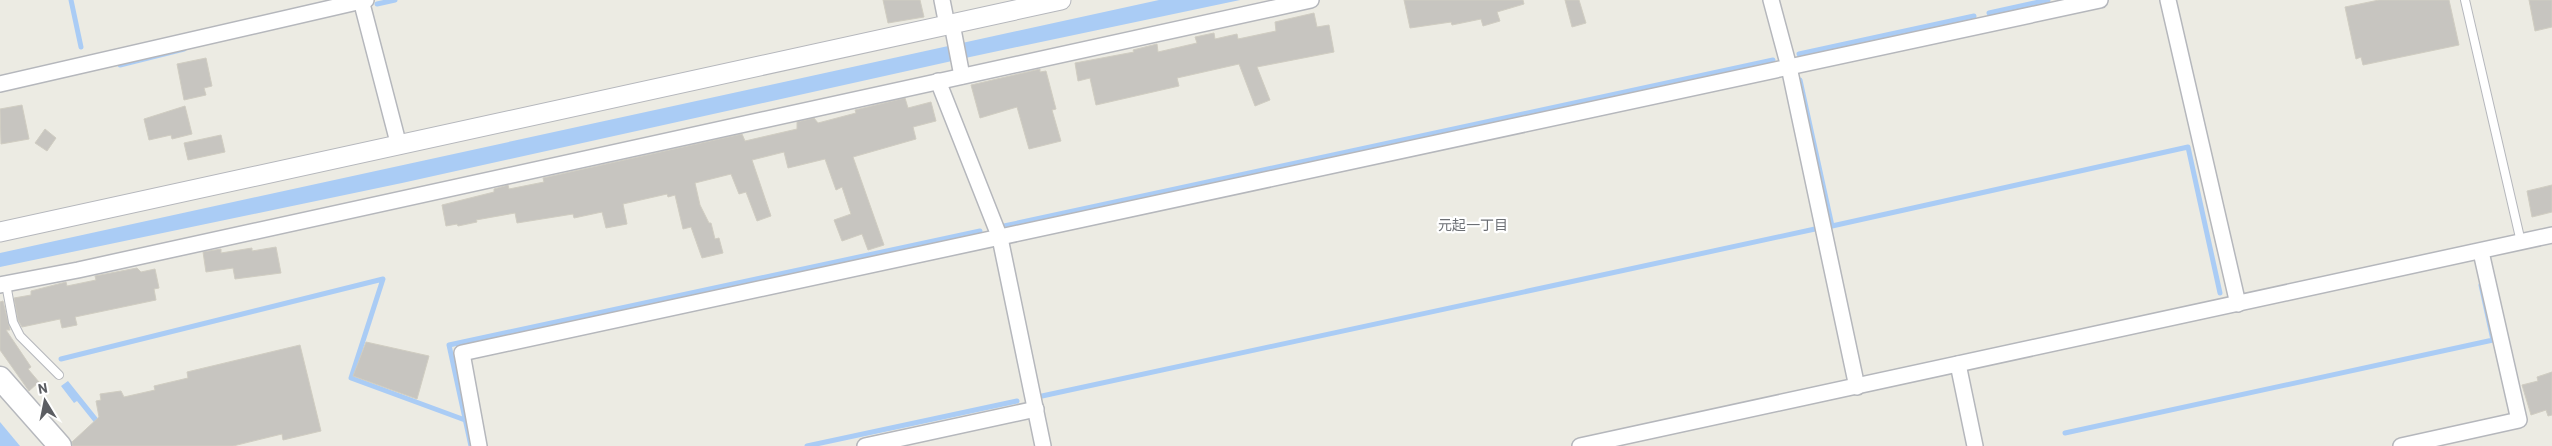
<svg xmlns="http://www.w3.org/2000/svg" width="2552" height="446" font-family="Barlow,'Noto Sans JP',sans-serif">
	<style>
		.water { fill: #aaccf5 }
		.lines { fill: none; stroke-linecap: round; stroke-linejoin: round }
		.stream { stroke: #aaccf5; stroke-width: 5 }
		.building { fill: #c7c5c0; stroke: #d0cdc2 }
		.service-casing { stroke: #b5b7bc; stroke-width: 10 }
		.minor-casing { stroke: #b5b7bc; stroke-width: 18 }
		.tertiary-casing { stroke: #b5b7bc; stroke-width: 21 }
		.secondary-casing { stroke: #b6b8bd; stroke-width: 25 }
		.service { stroke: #fff; stroke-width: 8 }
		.minor { stroke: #fff; stroke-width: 15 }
		.tertiary { stroke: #fff; stroke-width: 19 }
		.secondary { stroke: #fff; stroke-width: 22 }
		.labels { text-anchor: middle; stroke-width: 4.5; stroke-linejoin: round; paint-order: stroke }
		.neighbourhood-label { font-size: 14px; fill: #6c6f74; stroke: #fff }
	</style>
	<rect width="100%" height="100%" fill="#ecebe3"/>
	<g class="water">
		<path d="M1159,0H1240L970,57L402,183L0,267V253Z"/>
		<path d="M68,381L120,446H113L77,401L74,403L61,386Z"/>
		<path d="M0,422L20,446H0Z"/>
	</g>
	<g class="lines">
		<g class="stream">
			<path d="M71,0L81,47"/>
			<path d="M377,4L395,0"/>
			<path d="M1989,13L2048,0"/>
			<path d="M1799,54L1974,16"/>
			<path d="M120,65L184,49"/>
			<path d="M1800,80L1832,226L2188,147L2220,293"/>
			<path d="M1004,226L1773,60"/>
			<path d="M61,359L383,279L351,378L465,420"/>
			<path d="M1042,396L1815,229"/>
			<path d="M2065,433L2493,340L2481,285"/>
			<path d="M471,446L449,345L980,231"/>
			<path d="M807,446L1017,401"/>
		</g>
	</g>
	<g class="building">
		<path d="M883,0H920L924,17L888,23Z"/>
		<path d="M1404,0H1523L1524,4L1497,12L1500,21L1483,26L1481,19L1452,25L1451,22L1410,28Z"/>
		<path d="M1565,0H1579L1586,23L1572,27Z"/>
		<path d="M2379,0H2449L2459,45L2363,65L2361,57L2356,59L2345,7Z"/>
		<path d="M2529,0H2552V27L2535,31Z"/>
		<path d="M1314,13L1317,27L1329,25L1334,52L1257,67L1270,100L1255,106L1239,64L1177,78L1179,86L1096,105L1090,78L1078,81L1075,63L1134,52L1133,50L1157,44L1158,52L1197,43L1195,37L1214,33L1215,39L1237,34L1238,39L1276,31L1275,22Z"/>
		<path d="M206,58L212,86L204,88L206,95L184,100L177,64Z"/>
		<path d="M1040,69V72L1046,71L1056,109L1052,110L1061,141L1029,149L1017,107L980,118L971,85Z"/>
		<path d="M905,98L908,108L931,102L936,121L913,127L916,139L853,157L884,245L868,250L862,234L842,241L834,220L851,214L842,187L836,190L825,159L788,168L784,152L752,160L771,216L757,221L746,192L739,194L731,174L695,183L700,205L709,223H711L715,239L719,238L723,253L702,258L691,227L683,229L675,195L668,197L667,194L623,204L627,224L606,228L602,212L574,218L573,214L517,223L515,213L476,220L477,222L458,226L457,224L446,226L442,205L494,192V189L508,185L509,189L544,182L543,178L742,134L745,141L797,129V122L814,118L818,123L856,113L855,110Z"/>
		<path d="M22,105L29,139L1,144L0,109Z"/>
		<path d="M185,106L192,134L172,139L171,135L149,140L144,119Z"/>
		<path d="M45,129L56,138L47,151L35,143Z"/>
		<path d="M221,135L225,152L188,160L184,143Z"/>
		<path d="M2552,185V212L2532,217L2527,191Z"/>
		<path d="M276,247L281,273L235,279L233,268L206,272L203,252L221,249V253L252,248V251Z"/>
		<path d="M137,268L141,272L155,269L159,288L154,289L156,300L75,317L77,325L62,328L60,319L22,327L18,320L14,298L31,295V291L66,282L67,286L96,280L95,276Z"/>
		<path d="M3,301L10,330H6L31,367L28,369L39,382L29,391L0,350V302Z"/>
		<path d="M366,342L429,356L417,399L353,376Z"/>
		<path d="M300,345L321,431L283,440L282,434L233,446H73L72,442L99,417L96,401L101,400L100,394L121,391L124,397L155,390L154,386L188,378L187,372Z"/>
		<path d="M2552,372V415L2548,416L2546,410L2531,415L2522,385L2538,381L2537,377Z"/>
	</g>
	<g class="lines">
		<g class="service-casing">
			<g id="service">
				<path d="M2465,0L2521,242"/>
				<path d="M6,284L13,322L20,336L59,375"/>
			</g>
		</g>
		<g class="minor-casing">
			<g id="minor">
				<path d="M361,0L399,146"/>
				<path d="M942,0L947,25"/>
				<path d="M1771,0L1789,67L1857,387"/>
				<path d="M2168,0L2238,304"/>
				<path d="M952,24L962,76"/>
				<path d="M938,81L1000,238L1043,446"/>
				<path d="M0,84L366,0"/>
				<path d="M0,285L78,270L1311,0"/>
				<path d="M1958,364L1975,446"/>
				<path d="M479,446L462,353L2100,0"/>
				<path d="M865,446L1036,409"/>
				<path d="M1580,446L2552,235"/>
				<path d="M2401,446L2519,420L2481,252"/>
			</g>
		</g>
		<g class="tertiary-casing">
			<path id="tertiary" d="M0,232L1061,0"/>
		</g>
		<g class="secondary-casing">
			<path id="secondary" d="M0,378L60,446"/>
		</g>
		<use href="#service" class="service"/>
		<use href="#minor" class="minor"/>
		<use href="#tertiary" class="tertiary"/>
		<use href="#secondary" class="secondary"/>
	</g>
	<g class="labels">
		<g class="neighbourhood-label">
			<text x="1473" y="230">元起一丁目</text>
		</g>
	</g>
	<g transform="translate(45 401) rotate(350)" stroke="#ffffff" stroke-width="4" paint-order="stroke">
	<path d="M0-4L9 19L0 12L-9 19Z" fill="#5b5d62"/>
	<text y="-8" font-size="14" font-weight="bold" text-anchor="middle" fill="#5b5d62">N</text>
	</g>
</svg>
